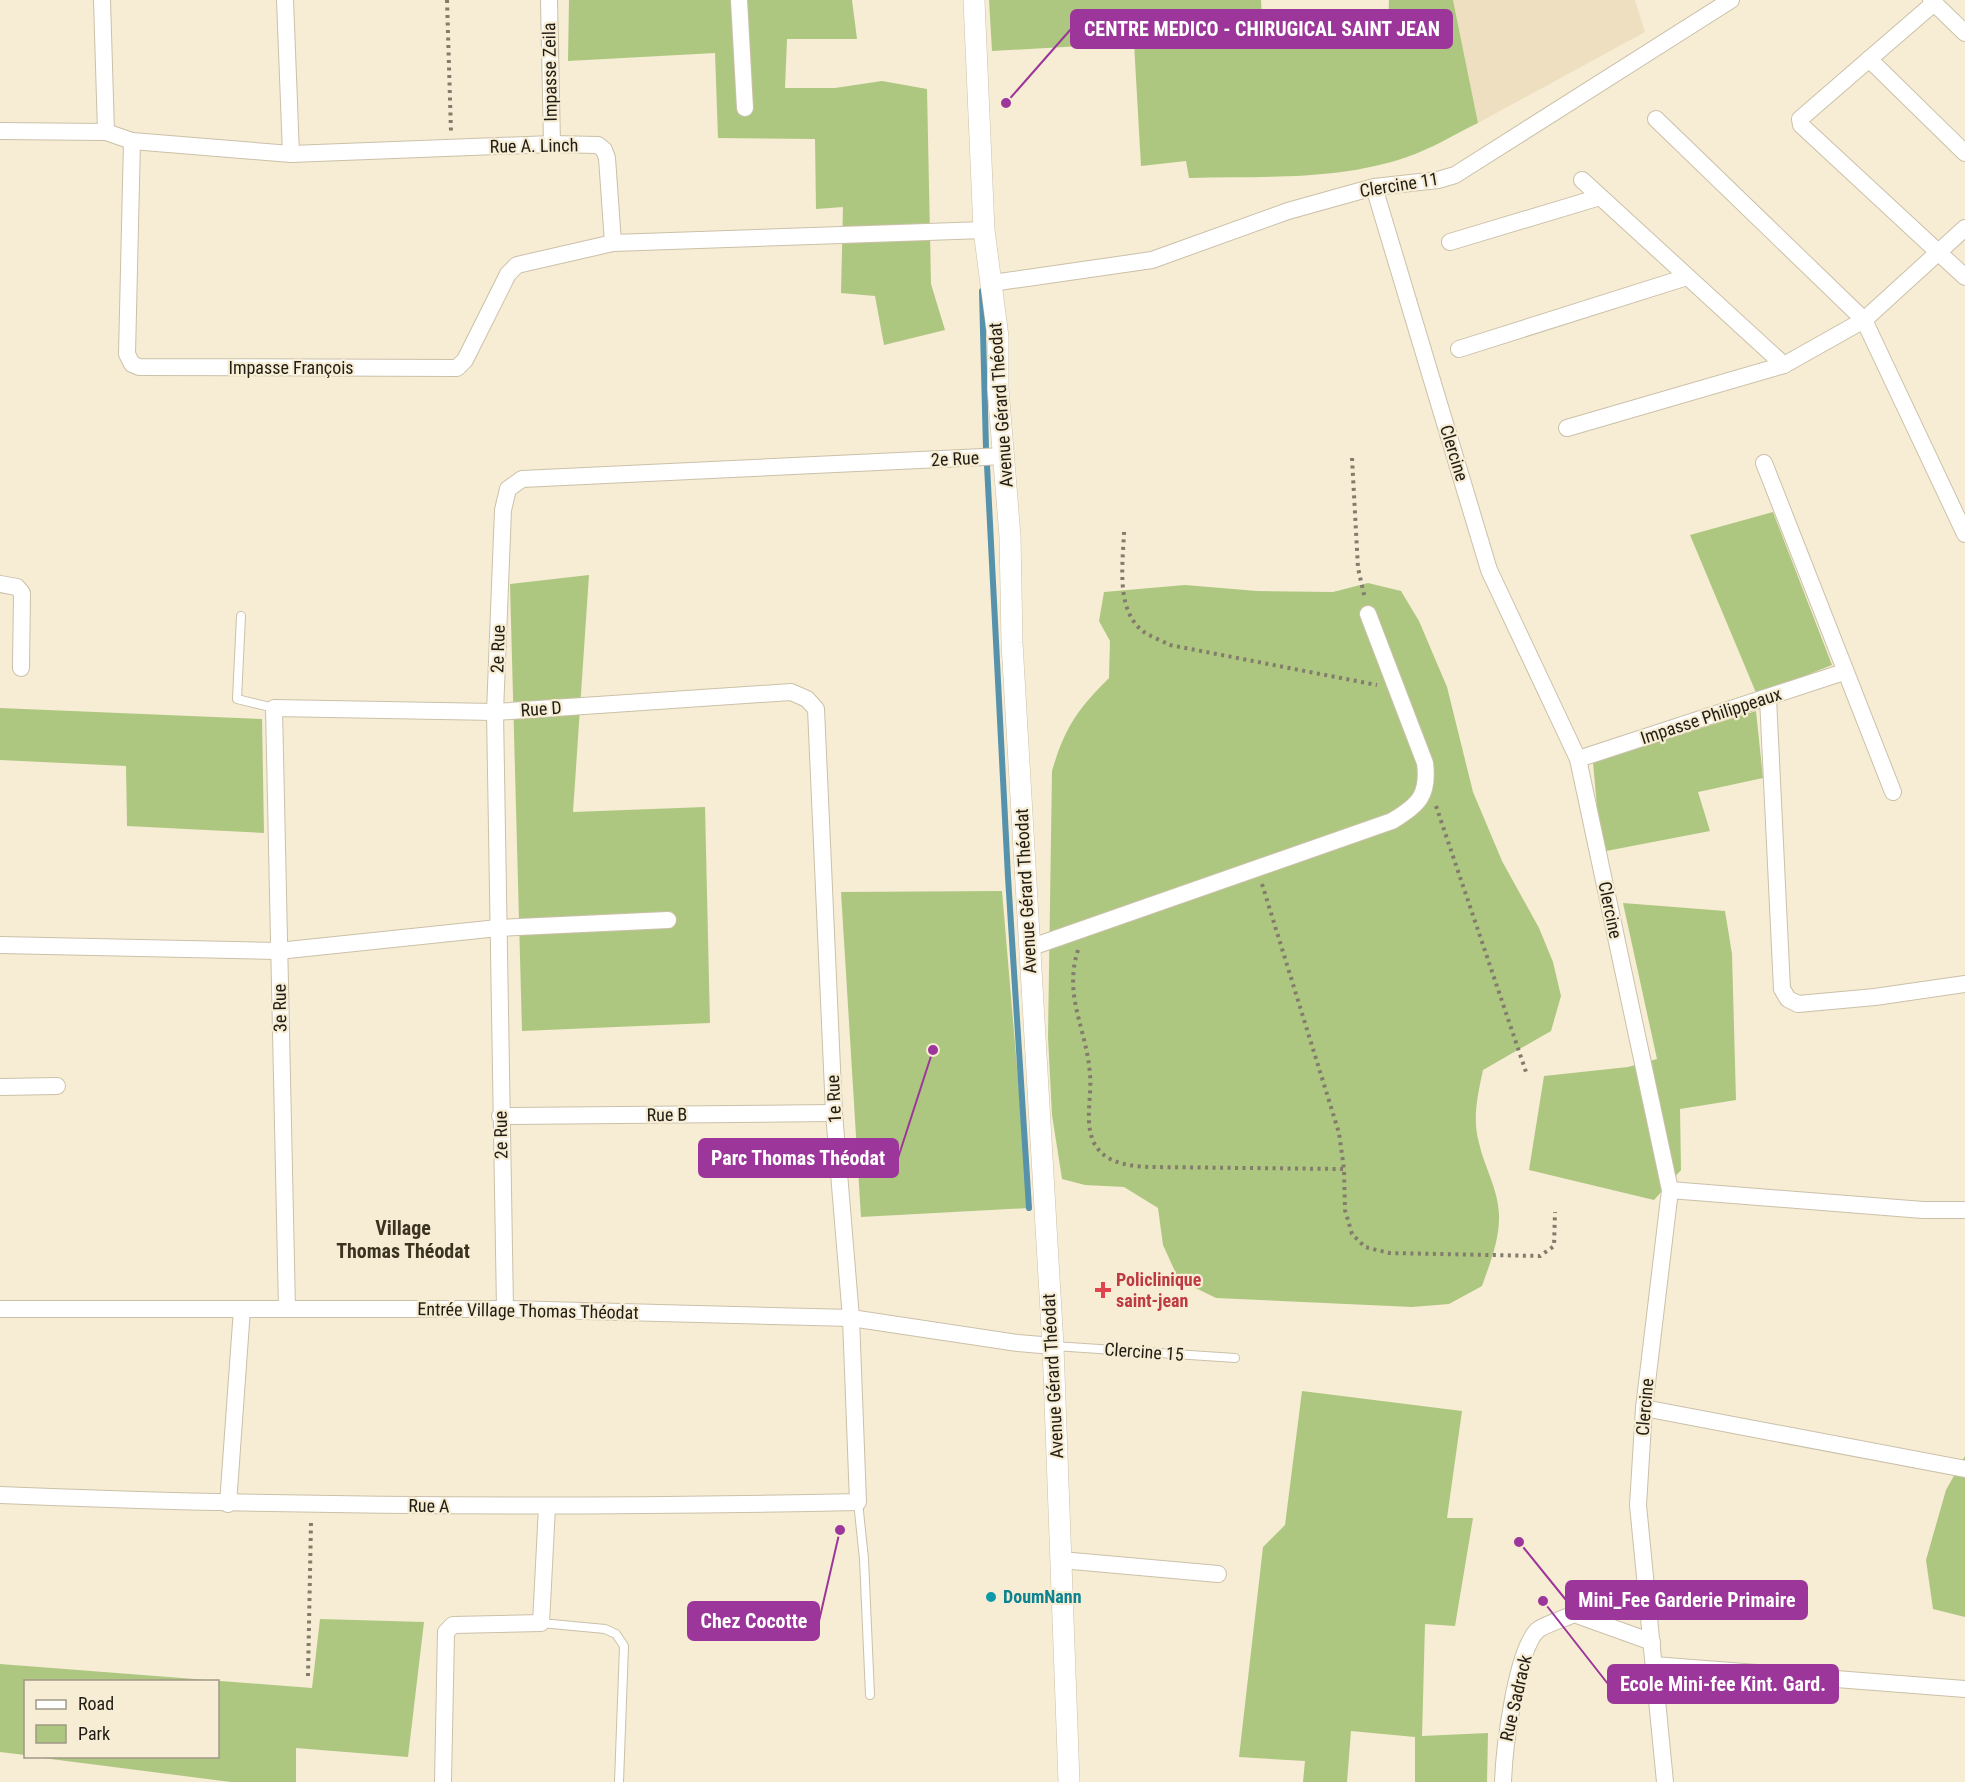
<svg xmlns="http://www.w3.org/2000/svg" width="1965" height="1782" font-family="'Roboto Condensed',sans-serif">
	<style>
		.built { fill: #eddfc0 }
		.green { fill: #adc780 }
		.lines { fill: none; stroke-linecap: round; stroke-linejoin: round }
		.stream { stroke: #5692ab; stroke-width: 6 }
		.service-casing { stroke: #cbc0a9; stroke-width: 10 }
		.minor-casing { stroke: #cbc0a9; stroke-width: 18 }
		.tertiary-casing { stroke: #cbc0a9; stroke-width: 22 }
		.path { stroke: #837c6c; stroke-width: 4; stroke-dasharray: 3 4.5; stroke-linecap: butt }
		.service { stroke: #fff; stroke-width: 8 }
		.minor { stroke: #fff; stroke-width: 16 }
		.tertiary { stroke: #fff; stroke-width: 21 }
		.health-dot { fill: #e0444e; stroke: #f7ecd4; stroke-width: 2 }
		.culture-dot { fill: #0f9aa8; stroke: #f7ecd4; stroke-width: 2 }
		.labels { text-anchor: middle; stroke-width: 4.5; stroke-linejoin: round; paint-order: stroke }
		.street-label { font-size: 18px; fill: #211d14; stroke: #f7ecd4 }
		.health-label { font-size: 18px; font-weight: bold; fill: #be3a42; stroke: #f7ecd4; text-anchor: start }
		.culture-label { font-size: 18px; font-weight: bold; fill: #0d838f; stroke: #f7ecd4; text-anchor: start }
		.neighbourhood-label { font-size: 20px; font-weight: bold; fill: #3b321f; stroke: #f7ecd4 }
		.leader { fill: none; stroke: #9c369a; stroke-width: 2 }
		.callout-dot { fill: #9c369a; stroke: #f7ecd4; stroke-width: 2 }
		.callout { fill: #9c369a; stroke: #9c369a; stroke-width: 2 }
		.callout-label { font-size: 20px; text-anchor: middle; font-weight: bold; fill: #fff }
	</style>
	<rect width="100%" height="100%" fill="#f7ecd4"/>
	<path class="built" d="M1453,0H1635L1645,32L1478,123Z"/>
	<g class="green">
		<path d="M569,0H852L857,39H787L785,88H835L882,81L927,89L931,284L945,330L884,345L875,296L841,293L843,207L816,209L815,139L718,138L715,53L568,61Z"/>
		<path d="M989,0H1261L1263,39L1388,34L1389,0H1453L1478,123C1455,134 1431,149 1407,157C1338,181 1261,176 1189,178L1186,161L1141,166L1134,43L992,51Z"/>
		<path d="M1773,512L1832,665L1757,695L1690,535Z"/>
		<path d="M589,575L573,812L705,807L710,1023L522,1031L510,584Z"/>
		<path d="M1368,583L1401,591L1419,621L1447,687L1473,792L1502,861L1539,928L1553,962L1561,996L1551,1031L1483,1070C1478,1094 1472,1118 1479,1143C1484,1166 1498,1189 1499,1214C1500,1239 1490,1263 1482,1286L1449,1304L1412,1307L1216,1298L1179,1280L1163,1245L1158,1208L1124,1187L1085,1185L1062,1179L1052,1115L1048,1037L1052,771C1065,727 1077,710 1109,678L1110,641L1099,621L1104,592L1185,585L1257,591L1333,592Z"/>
		<path d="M0,708L262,719L264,833L127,826L126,766L0,760Z"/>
		<path d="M1756,711L1763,778L1698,792L1710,831L1601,852L1593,762Z"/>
		<path d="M1002,891L1029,1208L861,1217L841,892Z"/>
		<path d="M1623,903L1725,911L1732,954L1736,1100L1680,1109L1681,1170L1654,1200L1529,1170L1544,1076L1628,1067L1657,1059Z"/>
		<path d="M1302,1391L1462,1411L1447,1518H1473L1455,1626L1425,1624L1422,1736L1488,1733L1487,1782H1415V1737L1351,1731L1347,1782H1303L1305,1761L1239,1757L1263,1547L1285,1525Z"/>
		<path d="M1965,1456V1617L1933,1609L1926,1560L1946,1490Z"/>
		<path d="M320,1619L424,1622L408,1757L296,1748V1782H231L35,1757L218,1756V1682H26L25,1755L0,1752V1664L312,1688Z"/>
	</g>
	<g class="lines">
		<g class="stream">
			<path d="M982,291L986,449"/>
			<path d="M987,465L1008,877L1029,1208"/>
		</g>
		<g class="service-casing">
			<g id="service">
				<path d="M241,616L237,699L274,708"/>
				<path d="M1054,1346L1235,1358"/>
				<path d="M858,1502L864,1559L870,1695"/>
				<path d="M541,1623L605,1629L616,1634L624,1646L619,1782"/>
			</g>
		</g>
		<g class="minor-casing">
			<g id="minor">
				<path d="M102,0L106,132"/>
				<path d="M285,0L291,154"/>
				<path d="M549,0L552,144"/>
				<path d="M739,0L745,108"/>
				<path d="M1931,0L1965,33"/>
				<path d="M1933,4L1800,119L1801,125L1965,277"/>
				<path d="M1869,59L1965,153"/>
				<path d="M1656,119L1864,320L1965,534"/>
				<path d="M0,131L106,132L132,141L291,154L552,144L598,145L604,150L607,158L613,243L984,230"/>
				<path d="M132,141L127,354L132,364L139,367L457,368L465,360L508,274L517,265L613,243"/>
				<path d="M1582,180L1784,365"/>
				<path d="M1374,187L1489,570L1578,759L1670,1190L1644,1408L1638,1505L1665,1782"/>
				<path d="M1450,242L1600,197"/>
				<path d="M992,283L1152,260L1288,211L1374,187L1438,180L1455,175L1731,0"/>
				<path d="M1459,349L1687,277"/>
				<path d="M1567,428L1784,365L1864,320L1965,228"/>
				<path d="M1764,463L1893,792"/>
				<path d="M0,584L17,587L22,593L21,668"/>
				<path d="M1768,698L1782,989L1788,999L1798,1004L1875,997L1965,984"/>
				<path d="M1578,759L1844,672"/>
				<path d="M0,945L278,951L498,928L668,920"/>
				<path d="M1029,948L1392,821C1419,805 1429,795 1425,763L1368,614"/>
				<path d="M0,1087L57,1086"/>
				<path d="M500,1116L834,1113"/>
				<path d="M1670,1190L1923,1210H1965"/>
				<path d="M0,1309H505L851,1318L1018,1343L1053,1346"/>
				<path d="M505,1309L495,712L503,510L508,489L522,479L1004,456"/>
				<path d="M1644,1408L1965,1469"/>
				<path d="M0,1495C286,1507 571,1508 858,1502L851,1318L834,1113L816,709L807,699L791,692L495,712L274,708L287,1309"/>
				<path d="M228,1504L242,1309"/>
				<path d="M1061,1560L1218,1574"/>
				<path d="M1654,1665L1965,1689"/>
				<path d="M443,1782L446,1632L453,1625L541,1623L547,1507"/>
				<path d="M1503,1782C1504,1752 1516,1646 1539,1629C1549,1623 1563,1619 1574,1614L1652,1642"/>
			</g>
		</g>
		<g class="tertiary-casing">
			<path id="tertiary" d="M974,0L984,230L998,337V389L1010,536L1012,643L1053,1346L1069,1782"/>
		</g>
		<g class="path">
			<path d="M447,0L451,132"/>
			<path d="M1352,458L1358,568L1365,599"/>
			<path d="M1124,532C1123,563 1115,611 1144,632C1152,637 1162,641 1170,645L1377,685"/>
			<path d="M1436,806L1527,1075"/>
			<path d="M1262,884L1339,1133L1344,1169L1345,1210L1352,1234L1365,1247L1389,1253L1540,1256L1554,1246L1555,1212"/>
			<path d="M1078,950C1063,997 1087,1029 1090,1075C1092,1097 1084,1122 1094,1143C1105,1164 1130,1166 1150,1167L1344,1169"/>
			<path d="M308,1676L311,1521"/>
		</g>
		<use href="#service" class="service"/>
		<use href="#minor" class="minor"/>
		<use href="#tertiary" class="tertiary"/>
	</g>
	<path class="health-dot" d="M1100 1281h6v6h6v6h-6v6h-6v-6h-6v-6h6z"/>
	<circle class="culture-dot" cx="991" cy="1597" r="6"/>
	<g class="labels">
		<g class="street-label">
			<text transform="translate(550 72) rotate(-91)" y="6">Impasse Zeila</text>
			<text transform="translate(534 146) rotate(-1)" y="6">Rue A. Linch</text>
			<text transform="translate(1399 185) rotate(-9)" y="6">Clercine 11</text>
			<text x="291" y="374">Impasse François</text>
			<text transform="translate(1001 405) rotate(-94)" y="6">Avenue Gérard Théodat</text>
			<text transform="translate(1454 453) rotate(73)" y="6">Clercine</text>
			<text transform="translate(955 459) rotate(-3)" y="6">2e Rue</text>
			<text transform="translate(498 649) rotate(-88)" y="6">2e Rue</text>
			<text transform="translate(541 709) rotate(-4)" y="6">Rue D</text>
			<text transform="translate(1711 716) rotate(-18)" y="6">Impasse Philippeaux</text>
			<text transform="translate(1026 891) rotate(-93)" y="6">Avenue Gérard Théodat</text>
			<text transform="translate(1610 910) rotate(78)" y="6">Clercine</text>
			<text transform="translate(280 1008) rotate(-91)" y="6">3e Rue</text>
			<text transform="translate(834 1099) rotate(-93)" y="6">1e Rue</text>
			<text transform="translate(667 1115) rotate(-1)" y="6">Rue B</text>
			<text transform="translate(501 1135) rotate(-91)" y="6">2e Rue</text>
			<text transform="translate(528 1311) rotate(1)" y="6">Entrée Village Thomas Théodat</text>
			<text transform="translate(1144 1352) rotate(4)" y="6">Clercine 15</text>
			<text transform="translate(1053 1376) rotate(-93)" y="6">Avenue Gérard Théodat</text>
			<text transform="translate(1645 1407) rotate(-85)" y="6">Clercine</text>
			<text transform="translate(429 1506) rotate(1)" y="6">Rue A</text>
			<text transform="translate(1516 1698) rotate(-77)" y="6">Rue Sadrack</text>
		</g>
		<g class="health-label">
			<text x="1116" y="1286">Policlinique<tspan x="1116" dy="21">saint-jean</tspan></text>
		</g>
		<g class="culture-label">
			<text x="1003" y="1603">DoumNann</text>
		</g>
		<g class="neighbourhood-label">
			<text x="403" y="1235">Village<tspan x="403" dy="23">Thomas Théodat</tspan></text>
		</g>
	</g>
	<path class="leader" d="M1006 103L1071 29M933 1050L898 1158M1519 1542L1566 1600M840 1530L819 1621M1543 1601L1608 1684"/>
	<g class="callout-dot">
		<circle cx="1006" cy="103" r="6"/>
		<circle cx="933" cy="1050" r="6"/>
		<circle cx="1519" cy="1542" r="6"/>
		<circle cx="840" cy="1530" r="6"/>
		<circle cx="1543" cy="1601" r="6"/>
	</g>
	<g class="callout">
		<rect x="1071" y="10" width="381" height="38" rx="6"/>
		<rect x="699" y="1139" width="199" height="38" rx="6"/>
		<rect x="1566" y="1581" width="241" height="38" rx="6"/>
		<rect x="688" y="1602" width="131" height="38" rx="6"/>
		<rect x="1608" y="1665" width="230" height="38" rx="6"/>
	</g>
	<g class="callout-label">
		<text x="1262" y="36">CENTRE MEDICO - CHIRUGICAL SAINT JEAN</text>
		<text x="798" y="1165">Parc Thomas Théodat</text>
		<text x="1687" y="1607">Mini_Fee Garderie Primaire</text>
		<text x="754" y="1628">Chez Cocotte</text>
		<text x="1723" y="1691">Ecole Mini-fee Kint. Gard.</text>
	</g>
	<rect x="24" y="1680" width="195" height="78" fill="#f7ecd4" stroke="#a19987" stroke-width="1.5"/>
	<rect x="36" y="1700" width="30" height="9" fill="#ffffff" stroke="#a19987" stroke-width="1.5"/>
	<text x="78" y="1710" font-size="18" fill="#211d14">Road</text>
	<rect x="36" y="1725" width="30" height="18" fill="#adc780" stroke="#a19987" stroke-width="1.5"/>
	<text x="78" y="1740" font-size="18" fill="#211d14">Park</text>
</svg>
